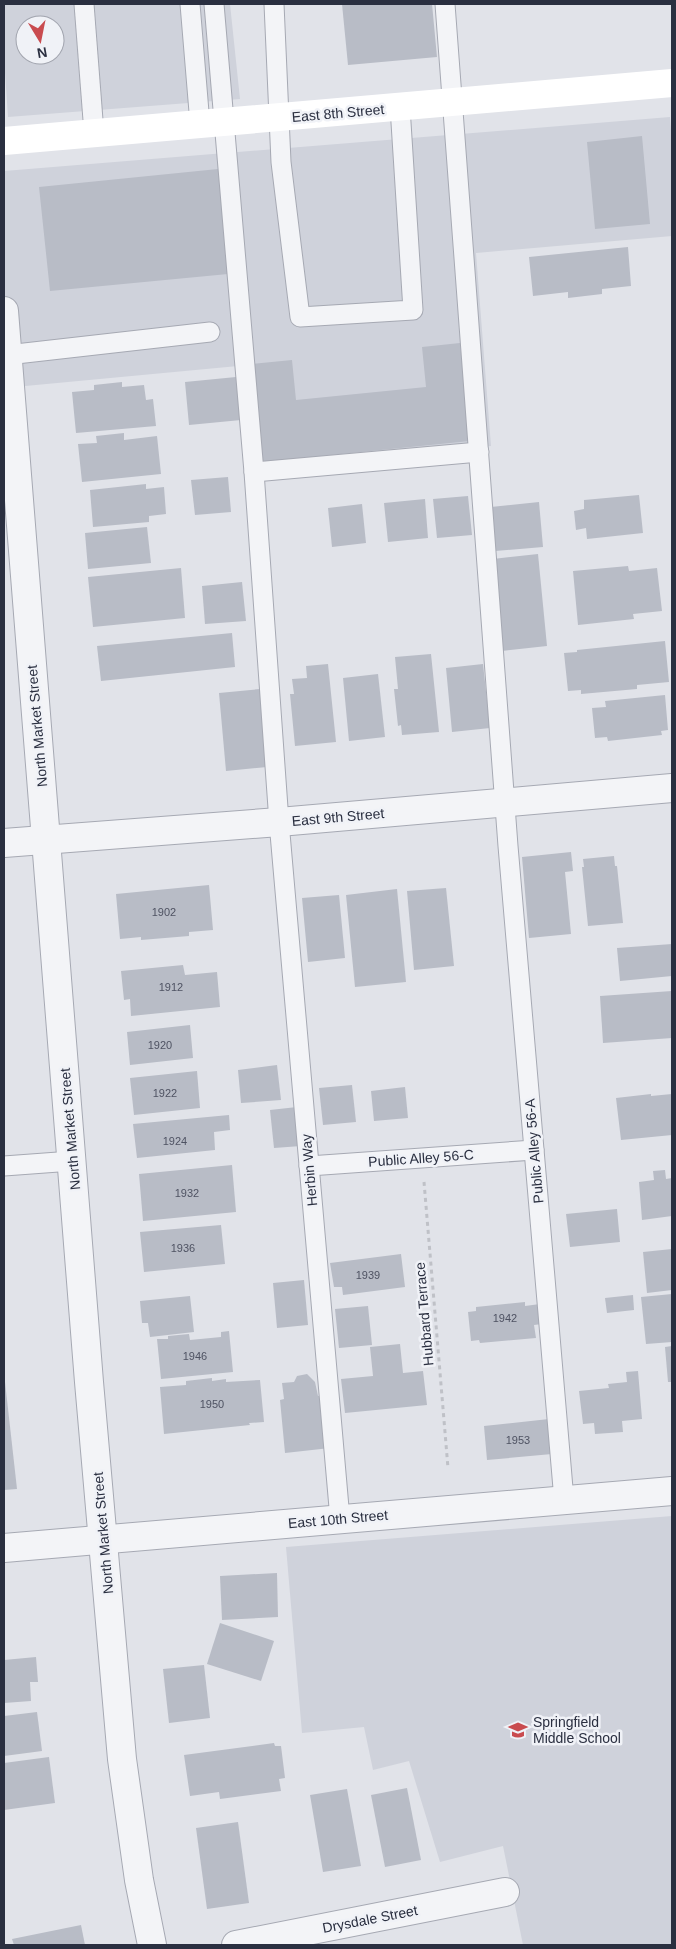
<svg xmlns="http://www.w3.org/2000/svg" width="676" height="1949" font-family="Helvetica,sans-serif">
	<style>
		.built { fill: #cfd2db; fill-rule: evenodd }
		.building { fill: #b8bcc6 }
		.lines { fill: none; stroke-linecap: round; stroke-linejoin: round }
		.lane-casing { stroke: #a6a9b3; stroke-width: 21 }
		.street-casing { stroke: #a6a9b3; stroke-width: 30 }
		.path { stroke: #bfc1c7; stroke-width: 3; stroke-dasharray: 4 4; stroke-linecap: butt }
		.lane { stroke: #f3f4f7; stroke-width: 19 }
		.street { stroke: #f3f4f7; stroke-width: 28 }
		.secondary { stroke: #fff; stroke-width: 28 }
		.labels { text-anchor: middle; stroke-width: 5; stroke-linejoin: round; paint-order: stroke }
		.number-label { font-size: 11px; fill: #4e5262 }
		.street-label { font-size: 14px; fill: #2a2f40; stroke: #f0f2f7 }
		.poi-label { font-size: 14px; fill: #2a2f40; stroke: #f0f2f7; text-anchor: start }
	</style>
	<rect width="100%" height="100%" fill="#e1e3e9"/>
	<g class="built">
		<path d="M4,4H230L240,99L8,117L4,58ZM25,25H55V55H25Z"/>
		<path d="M670,117L672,142V236L476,253L491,446L248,466L238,366L4,388V171Z"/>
		<path d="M672,1516V1945H523L503,1846L440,1862L409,1761L373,1770L364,1727L302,1733L286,1547Z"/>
	</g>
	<g class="building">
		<path d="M342,4H432L437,57L348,65Z"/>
		<path d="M642,136L650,224L595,229L587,142Z"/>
		<path d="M218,169L228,274L50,291L39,187Z"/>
		<path d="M628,247L631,286L602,289V294L568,298V292L533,296L529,257Z"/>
		<path d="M460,343L470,441L262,462L252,364L292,360L296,400L426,387L422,347Z"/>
		<path d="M236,377L241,420L189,425L185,382Z"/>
		<path d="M122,382V387L144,385L146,400L153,399L156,426L76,433L72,392L94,390V385Z"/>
		<path d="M124,433V440L157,436L161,474L82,482L78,444L97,443L96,436Z"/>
		<path d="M228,477L231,512L195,515L191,480Z"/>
		<path d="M146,484V489L164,487L166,514L149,516V522L93,527L90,490Z"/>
		<path d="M639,495L643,533L587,539L586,528L576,530L574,511L584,509V500Z"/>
		<path d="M468,496L472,535L437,538L433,499Z"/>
		<path d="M425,499L428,538L388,542L384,503Z"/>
		<path d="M539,502L543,547L495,551L491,507Z"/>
		<path d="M362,504L366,543L332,547L328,508Z"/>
		<path d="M147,527L151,563L88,569L85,533Z"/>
		<path d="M538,554L547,646L502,651L493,559Z"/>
		<path d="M628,566L629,571L657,568L662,611L633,614L634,619L578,625L573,571Z"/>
		<path d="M181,568L185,618L93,627L88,577Z"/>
		<path d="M242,582L246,621L205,624L202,586Z"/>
		<path d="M232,633L235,667L101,681L97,646Z"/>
		<path d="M665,641L669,682L637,685V689L581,694V690L568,691L564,653L577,652V650Z"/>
		<path d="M431,654L439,732L402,735L401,725L398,726L394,689H398L395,657Z"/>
		<path d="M328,664L336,742L295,746L290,694H294L292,679L307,678L306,666Z"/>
		<path d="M483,664L490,728L452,732L446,668Z"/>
		<path d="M378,674L385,737L349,741L343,678Z"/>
		<path d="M260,689L267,767L226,771L219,693Z"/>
		<path d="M665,695L668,730L661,731L662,735L608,741L607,737L595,738L592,708L606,707L605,701Z"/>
		<path d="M571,852L573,871L565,872L571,934L529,938L522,857Z"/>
		<path d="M614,856L615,866H617L623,923L588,926L582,867H584L583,859Z"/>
		<path d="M209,885L213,930L189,932V936L141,940V937L120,939L116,894Z"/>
		<path d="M446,888L454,966L414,970L407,891Z"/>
		<path d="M397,889L406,982L355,987L346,895Z"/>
		<path d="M339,895L345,958L308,962L302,898Z"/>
		<path d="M672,944V976L620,981L617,948Z"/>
		<path d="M183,965L185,975L217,972L220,1007L131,1016L130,999L124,1000L121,971Z"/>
		<path d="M672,991V1038L603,1043L600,996Z"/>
		<path d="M190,1025L193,1058L130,1065L127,1032Z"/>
		<path d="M277,1065L281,1100L241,1103L238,1070Z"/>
		<path d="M197,1071L200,1108L134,1115L130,1078Z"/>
		<path d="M352,1085L356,1122L323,1125L319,1088Z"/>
		<path d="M405,1087L408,1118L374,1121L371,1091Z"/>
		<path d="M651,1094V1096L672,1094V1135L621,1140L616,1098Z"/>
		<path d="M297,1107L301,1146L274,1148L270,1110Z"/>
		<path d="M229,1115L230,1130L214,1132L215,1150L137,1158L133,1124Z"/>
		<path d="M232,1165L236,1212L143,1221L139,1174Z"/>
		<path d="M665,1170L666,1179L672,1178V1216L642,1220L639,1182L654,1180L653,1171Z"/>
		<path d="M617,1209L620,1242L570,1247L566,1214Z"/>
		<path d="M221,1225L225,1264L144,1272L140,1232Z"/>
		<path d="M672,1249V1290L647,1293L643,1252Z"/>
		<path d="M401,1254L405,1287L343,1295L342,1287H334L330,1263Z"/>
		<path d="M304,1280L308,1325L277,1328L273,1283Z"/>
		<path d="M672,1294V1342L646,1344L641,1297Z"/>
		<path d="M633,1295L634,1310L607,1313L605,1298Z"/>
		<path d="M190,1296L194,1332L150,1337L148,1323H142L140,1301Z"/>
		<path d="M525,1302V1306L540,1304L542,1324L534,1325L536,1338L480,1343L479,1340L471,1341L468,1312L476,1311V1307Z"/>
		<path d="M368,1306L372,1345L339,1348L335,1309Z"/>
		<path d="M229,1331L233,1372L161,1379L157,1339H168V1336L189,1334L190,1340L221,1337V1332Z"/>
		<path d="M400,1344L403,1373L423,1371L427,1405L345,1413L341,1379L373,1376L370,1347Z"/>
		<path d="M672,1346V1382H668L665,1347Z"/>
		<path d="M638,1371L642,1419L622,1421L623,1432L595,1434L594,1423L583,1424L579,1391L609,1388L608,1384L627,1382L626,1372Z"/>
		<path d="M4,1373L17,1489L4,1490Z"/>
		<path d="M307,1374L315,1382L318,1396L324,1395L330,1448L285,1453L280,1400L284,1399L282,1383L294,1382L297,1376Z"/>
		<path d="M212,1378V1381L226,1379V1382L260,1380L264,1422L249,1423L250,1425L164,1434L160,1387L186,1385V1381Z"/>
		<path d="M549,1419L552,1454L487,1460L484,1426Z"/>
		<path d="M277,1573L278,1617L222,1620L220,1576Z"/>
		<path d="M220,1623L274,1641L261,1681L207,1664Z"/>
		<path d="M36,1657L38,1682H30L31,1701L4,1703V1660Z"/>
		<path d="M204,1665L210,1718L169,1723L163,1669Z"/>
		<path d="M37,1712L42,1751L4,1756V1716Z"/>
		<path d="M274,1743L275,1746H281L285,1778L279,1779L281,1791L220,1799L219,1792L190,1796L184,1755Z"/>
		<path d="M49,1757L55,1803L4,1810V1763Z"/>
		<path d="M407,1788L421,1860L385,1867L371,1795Z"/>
		<path d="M347,1789L361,1866L323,1872L310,1795Z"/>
		<path d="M238,1822L249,1903L207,1909L196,1828Z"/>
		<path d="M81,1925L85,1945H14L12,1939Z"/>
	</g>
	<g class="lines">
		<g class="lane-casing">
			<g id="lane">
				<path d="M84,4L94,133"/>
				<path d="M190,4L200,124"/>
				<path d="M214,4L254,472L279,822L340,1519"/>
				<path d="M274,4L281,162L300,317L413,310L400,107"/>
				<path d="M445,4L508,846L564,1500"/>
				<path d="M7,355L210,332"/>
				<path d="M254,472L479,452"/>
				<path d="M4,1166L72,1161"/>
				<path d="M309,1166L534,1150"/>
			</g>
		</g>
		<g class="street-casing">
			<g id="street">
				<path d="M4,311L89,1382L122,1759L139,1880L152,1945"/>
				<path d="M4,843L279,822L672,788"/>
				<path d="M4,1548L672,1491"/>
				<path d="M236,1945L505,1892"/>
			</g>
		</g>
		<path class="path" d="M424,1182L448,1468"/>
		<use href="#lane" class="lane"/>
		<use href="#street" class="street"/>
		<path class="secondary" d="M4,141L672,83"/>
	</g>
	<defs>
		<g id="school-bare" transform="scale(1.5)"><path d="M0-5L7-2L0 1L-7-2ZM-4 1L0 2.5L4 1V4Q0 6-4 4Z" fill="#c94b4f" stroke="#f0f2f7" stroke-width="2.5" paint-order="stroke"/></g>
	</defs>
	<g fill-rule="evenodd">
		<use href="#school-bare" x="518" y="1730"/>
	</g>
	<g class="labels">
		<g class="number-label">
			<text x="164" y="916">1902</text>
			<text x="171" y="991">1912</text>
			<text x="160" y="1049">1920</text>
			<text x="165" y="1097">1922</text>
			<text x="175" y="1145">1924</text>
			<text x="187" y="1197">1932</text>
			<text x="183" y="1252">1936</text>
			<text x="368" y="1279">1939</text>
			<text x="505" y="1322">1942</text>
			<text x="195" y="1360">1946</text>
			<text x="212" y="1408">1950</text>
			<text x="518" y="1444">1953</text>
		</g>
		<g class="street-label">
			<text transform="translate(338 113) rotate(-5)" y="5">East 8th Street</text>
			<text transform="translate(37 726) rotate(-95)" y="5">North Market Street</text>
			<text transform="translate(338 817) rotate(-5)" y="5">East 9th Street</text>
			<text transform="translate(70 1129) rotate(-95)" y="5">North Market Street</text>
			<text transform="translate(534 1151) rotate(-95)" y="5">Public Alley 56-A</text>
			<text transform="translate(421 1158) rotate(-4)" y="5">Public Alley 56-C</text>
			<text transform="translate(309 1170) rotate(-95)" y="5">Herbin Way</text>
			<text transform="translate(424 1314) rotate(-95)" y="5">Hubbard Terrace</text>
			<text transform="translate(338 1519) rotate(-5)" y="5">East 10th Street</text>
			<text transform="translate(103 1533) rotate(-95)" y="5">North Market Street</text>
			<text transform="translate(370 1919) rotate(-11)" y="5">Drysdale Street</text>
		</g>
		<g class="poi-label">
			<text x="533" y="1727">Springfield<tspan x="533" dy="16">Middle School</tspan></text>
		</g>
	</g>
	<rect width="676" height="1949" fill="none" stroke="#2a2f40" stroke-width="10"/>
	<g transform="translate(40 40) rotate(170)"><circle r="24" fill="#f0f2f7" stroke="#a1a4ae"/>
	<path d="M0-4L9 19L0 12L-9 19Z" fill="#c94b4f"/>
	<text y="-8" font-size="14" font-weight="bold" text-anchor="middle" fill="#2a2f40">N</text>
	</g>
</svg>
